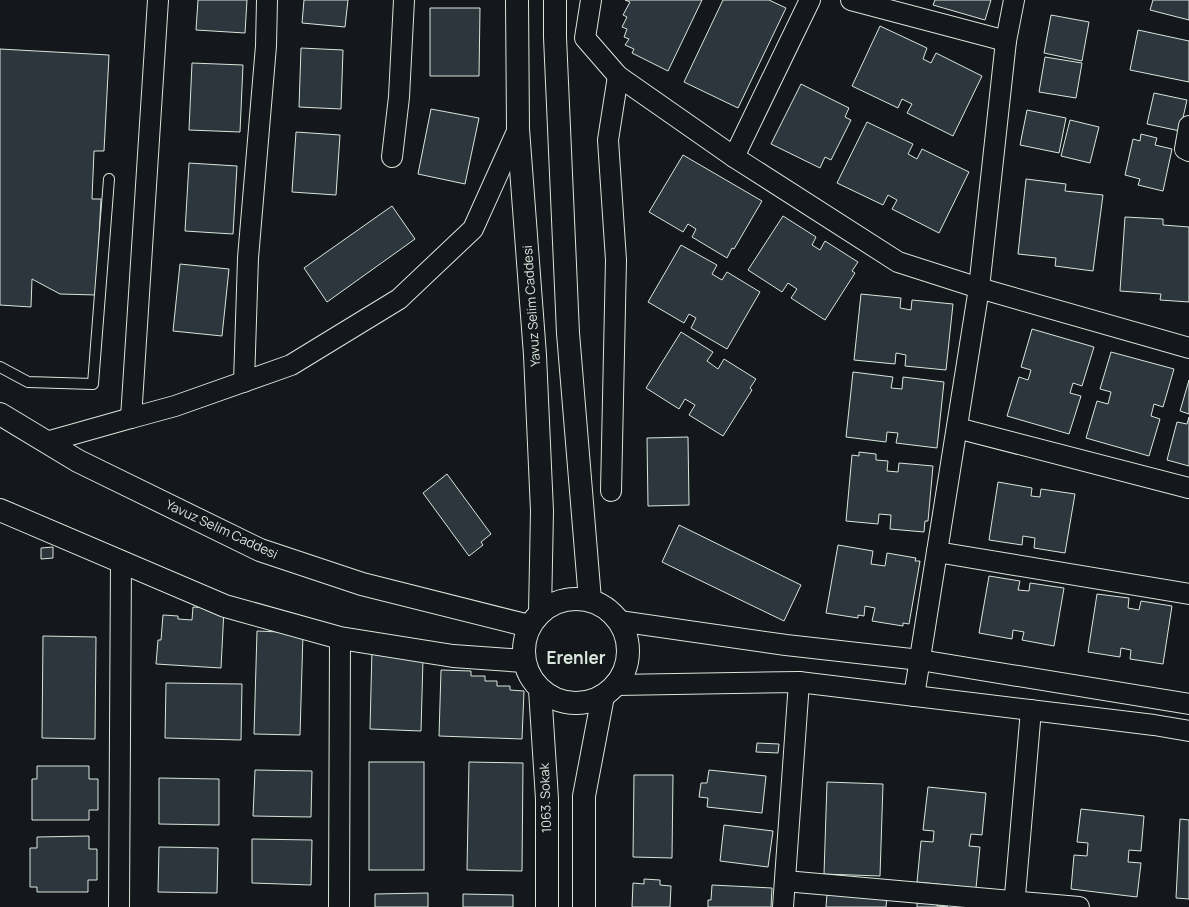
<svg xmlns="http://www.w3.org/2000/svg" width="1189" height="907" font-family="Manrope,sans-serif">
	<style>
		.building { fill: #2c363c; stroke: #d8e6dc }
		.lines { fill: none; stroke-linecap: round; stroke-linejoin: round }
		.service-casing { stroke: #d8e6dc; stroke-width: 12 }
		.minor-casing { stroke: #d8e6dc; stroke-width: 22 }
		.secondary-casing { stroke: #d8e6dc; stroke-width: 24 }
		.service { stroke: #14181c; stroke-width: 10 }
		.minor { stroke: #14181c; stroke-width: 20 }
		.secondary { stroke: #14181c; stroke-width: 22 }
		.labels { text-anchor: middle; stroke-width: 3; stroke-linejoin: round; paint-order: stroke }
		.street-label { font-size: 13px; fill: #d8e6dc; stroke: #14181c }
		.district-label { font-size: 17px; font-weight: bold; fill: #d8e6dc; stroke: #14181c }
	</style>
	<rect width="100%" height="100%" fill="#14181c"/>
	<g class="building">
		<path d="M198,0H247L245,33L196,30Z"/>
		<path d="M304,0H348L345,27L302,23Z"/>
		<path d="M625,0H702L668,71L632,53L634,49L625,45L629,39L624,37L627,29L622,27L627,17L623,15L630,2Z"/>
		<path d="M723,0H769L786,8L738,108L684,82Z"/>
		<path d="M935,0H991L985,20L933,5Z"/>
		<path d="M1153,0H1189V20L1150,10Z"/>
		<path d="M430,8H480L479,76H430Z"/>
		<path d="M1051,15L1089,22L1082,61L1044,53Z"/>
		<path d="M880,26L927,48L923,59L931,63L936,53L982,76L953,136L907,113L912,104L902,99L898,108L852,86Z"/>
		<path d="M1138,30L1189,41V82L1130,70Z"/>
		<path d="M301,48L343,50L341,109L299,107Z"/>
		<path d="M0,49L109,55L104,151H94L92,199H101L96,295L60,294L32,279L31,307L0,305Z"/>
		<path d="M1045,57L1082,63L1076,98L1039,92Z"/>
		<path d="M192,63L243,65L240,132L189,130Z"/>
		<path d="M801,84L849,108L845,117L851,120L831,160L825,157L820,168L771,144Z"/>
		<path d="M1154,93L1187,100L1180,131L1147,124Z"/>
		<path d="M431,109L479,118L465,184L418,174Z"/>
		<path d="M1027,110L1066,118L1059,153L1020,145Z"/>
		<path d="M1070,120L1099,127L1090,163L1061,156Z"/>
		<path d="M867,122L913,144L908,154L917,159L922,149L969,172L939,233L892,209L897,200L888,195L883,205L837,183Z"/>
		<path d="M296,132L340,135L336,195L292,192Z"/>
		<path d="M1141,134L1157,138L1155,145L1172,149L1163,191L1138,185L1140,179L1125,175L1133,139L1140,141Z"/>
		<path d="M683,155L762,201L734,249L732,248L727,258L692,237L696,229L688,224L683,232L649,212Z"/>
		<path d="M189,163L237,166L233,234L185,231Z"/>
		<path d="M1026,179L1066,184L1065,191L1103,195L1093,271L1055,266L1056,258L1018,254Z"/>
		<path d="M392,206L415,239L327,302L304,268Z"/>
		<path d="M783,216L816,237L812,245L820,250L825,241L858,262L852,271L855,273L825,320L791,298L797,289L788,283L782,292L748,270Z"/>
		<path d="M1125,217L1163,219V225L1189,227V302L1160,300L1161,294L1120,291Z"/>
		<path d="M681,245L717,265L712,274L722,280L727,272L760,292L727,349L691,328L696,318L689,314L684,323L648,302Z"/>
		<path d="M180,264L229,269L222,336L173,331Z"/>
		<path d="M861,294L901,298L900,308L911,310L912,300L953,304L946,370L905,366L906,355L896,353L895,364L854,360Z"/>
		<path d="M1032,329L1094,347L1082,386L1073,383L1070,393L1081,396L1069,434L1007,416L1019,377L1028,380L1031,370L1021,367Z"/>
		<path d="M681,332L713,352L707,361L718,369L724,359L756,379L750,388L752,390L723,436L689,415L695,405L685,399L679,409L646,388Z"/>
		<path d="M1111,352L1174,369L1163,407L1154,404L1151,416L1160,419L1149,456L1086,438L1097,401L1108,404L1111,392L1100,389Z"/>
		<path d="M853,372L893,377L891,388L902,389L903,377L944,382L937,448L896,443L898,433L887,432L886,442L846,437Z"/>
		<path d="M1189,380V414L1180,411Z"/>
		<path d="M1189,417V466L1167,460L1177,422L1187,424Z"/>
		<path d="M688,437L689,505L648,506L647,438Z"/>
		<path d="M859,452L876,454V460L888,461L887,471L898,472L899,463L933,466L928,521H925L924,532L890,529L891,515L879,514L878,524L846,521L852,455L859,456Z"/>
		<path d="M447,474L491,534L481,542L483,545L469,556L423,493Z"/>
		<path d="M998,482L1032,488L1031,496L1040,497L1041,489L1075,494L1065,553L1034,548L1035,538L1023,536L1022,545L989,540Z"/>
		<path d="M679,525L801,585L784,621L662,562Z"/>
		<path d="M838,545L873,551L871,564L885,566L887,553L916,558L915,561H920L909,624L903,623V626L872,621L875,608L865,606L864,616L858,615V618L826,613Z"/>
		<path d="M53,547V558L41,559V548Z"/>
		<path d="M989,576L1020,581L1018,590L1029,591L1030,583L1064,588L1054,646L1022,640L1024,632L1013,630L1012,639L979,633Z"/>
		<path d="M1097,594L1129,598L1128,608L1139,610L1141,601L1172,606L1163,664L1130,659L1131,650L1121,648L1120,657L1088,652Z"/>
		<path d="M193,607L224,609L221,668L156,664L158,640H161L163,615L178,616V619L192,620Z"/>
		<path d="M257,631L303,633L300,735L254,734Z"/>
		<path d="M43,636L96,637L95,739L42,738Z"/>
		<path d="M372,649L423,658L421,731L370,729Z"/>
		<path d="M441,670L471,671V676H485V681H497V686H510V690L524,691L522,739L439,736Z"/>
		<path d="M166,683L242,684L241,740L165,738Z"/>
		<path d="M757,743L779,744L778,753L756,752Z"/>
		<rect x="369" y="762" width="55" height="108"/>
		<path d="M469,762L523,763L522,871L467,870Z"/>
		<path d="M37,766H89V779H98V810H89V820H32V779H37Z"/>
		<path d="M255,770L312,771L311,817L253,816Z"/>
		<path d="M709,770L766,776L762,813L707,807L708,798L699,797L701,783H707Z"/>
		<path d="M634,775H673L672,858L633,857Z"/>
		<path d="M159,778L219,779V825L159,824Z"/>
		<path d="M827,782L883,784L880,876L824,874Z"/>
		<path d="M928,787L986,793L982,835L971,834L969,846L980,847L976,888L917,882L921,841L933,842L934,831L923,830Z"/>
		<path d="M1081,809L1144,816L1141,851L1129,850L1128,862L1141,863L1137,897L1071,889L1074,855L1087,856L1088,843L1077,842Z"/>
		<path d="M1180,819L1189,820V899L1176,898Z"/>
		<path d="M724,825L773,831L768,867L720,861Z"/>
		<path d="M89,836V849H97V880H88V892H37V887H30V848H37V837Z"/>
		<path d="M252,839L312,840L311,885L252,883Z"/>
		<path d="M159,847L218,848L217,893L158,892Z"/>
		<path d="M644,879L660,880V885L671,886L670,907H632L633,883L644,884Z"/>
		<path d="M712,885L772,888L771,907H708V900H711Z"/>
		<path d="M428,893V907H375V894Z"/>
		<path d="M463,894L513,895V907H463Z"/>
		<path d="M827,894L887,897L886,907H826Z"/>
		<path d="M917,901L937,903V906L948,907H917Z"/>
	</g>
	<g class="lines">
		<g class="service-casing">
			<path id="service" d="M0,367L28,382L93,384L109,179"/>
		</g>
		<g class="minor-casing">
			<g id="minor">
				<path d="M158,0L131,418L175,406L291,365L399,299L473,229L518,129"/>
				<path d="M591,0L585,38L618,76L734,157L898,262L979,288L1189,348"/>
				<path d="M851,0L1006,41"/>
				<path d="M1189,126L1185,149L1189,151"/>
				<path d="M392,157L399,97L404,0"/>
				<path d="M734,157L810,0"/>
				<path d="M244,382L248,258L266,46L267,0"/>
				<path d="M957,428L1189,488"/>
				<path d="M46,442L131,418"/>
				<path d="M611,491L616,260L608,140L618,76"/>
				<path d="M937,552L1189,594"/>
				<path d="M619,621L786,645L920,660L1189,704"/>
				<path d="M616,685L799,682L1154,725L1189,731"/>
				<path d="M914,696L979,288L1006,41L1014,0"/>
				<path d="M785,881L1079,907"/>
				<path d="M119,907L121,561"/>
				<path d="M339,907L340,638"/>
				<path d="M783,907L799,682"/>
				<path d="M1014,907L1031,710"/>
			</g>
		</g>
		<g class="secondary-casing">
			<g id="secondary">
				<path d="M517,0L518,129L535,355L542,511L540,612"/>
				<path d="M555,0V37L568,333L590,600"/>
				<path d="M0,414L78,461L260,550L362,584L529,626"/>
				<path d="M0,510L225,606L340,638L453,656L524,661"/>
				<circle cx="576" cy="651" r="52"/>
				<path d="M540,690L547,799V907"/>
				<path d="M584,907V796L603,696"/>
			</g>
		</g>
		<use href="#service" class="service"/>
		<use href="#minor" class="minor"/>
		<use href="#secondary" class="secondary"/>
	</g>
	<g class="labels">
		<g class="street-label">
			<text transform="translate(531 306) rotate(-94)" y="5">Yavuz Selim Caddesi</text>
			<text transform="translate(222 529) rotate(25)" y="5">Yavuz Selim Caddesi</text>
			<text transform="translate(545 798) rotate(-92)" y="5">1063. Sokak</text>
		</g>
		<g class="district-label">
			<text x="576" y="664">Erenler</text>
		</g>
	</g>
</svg>
